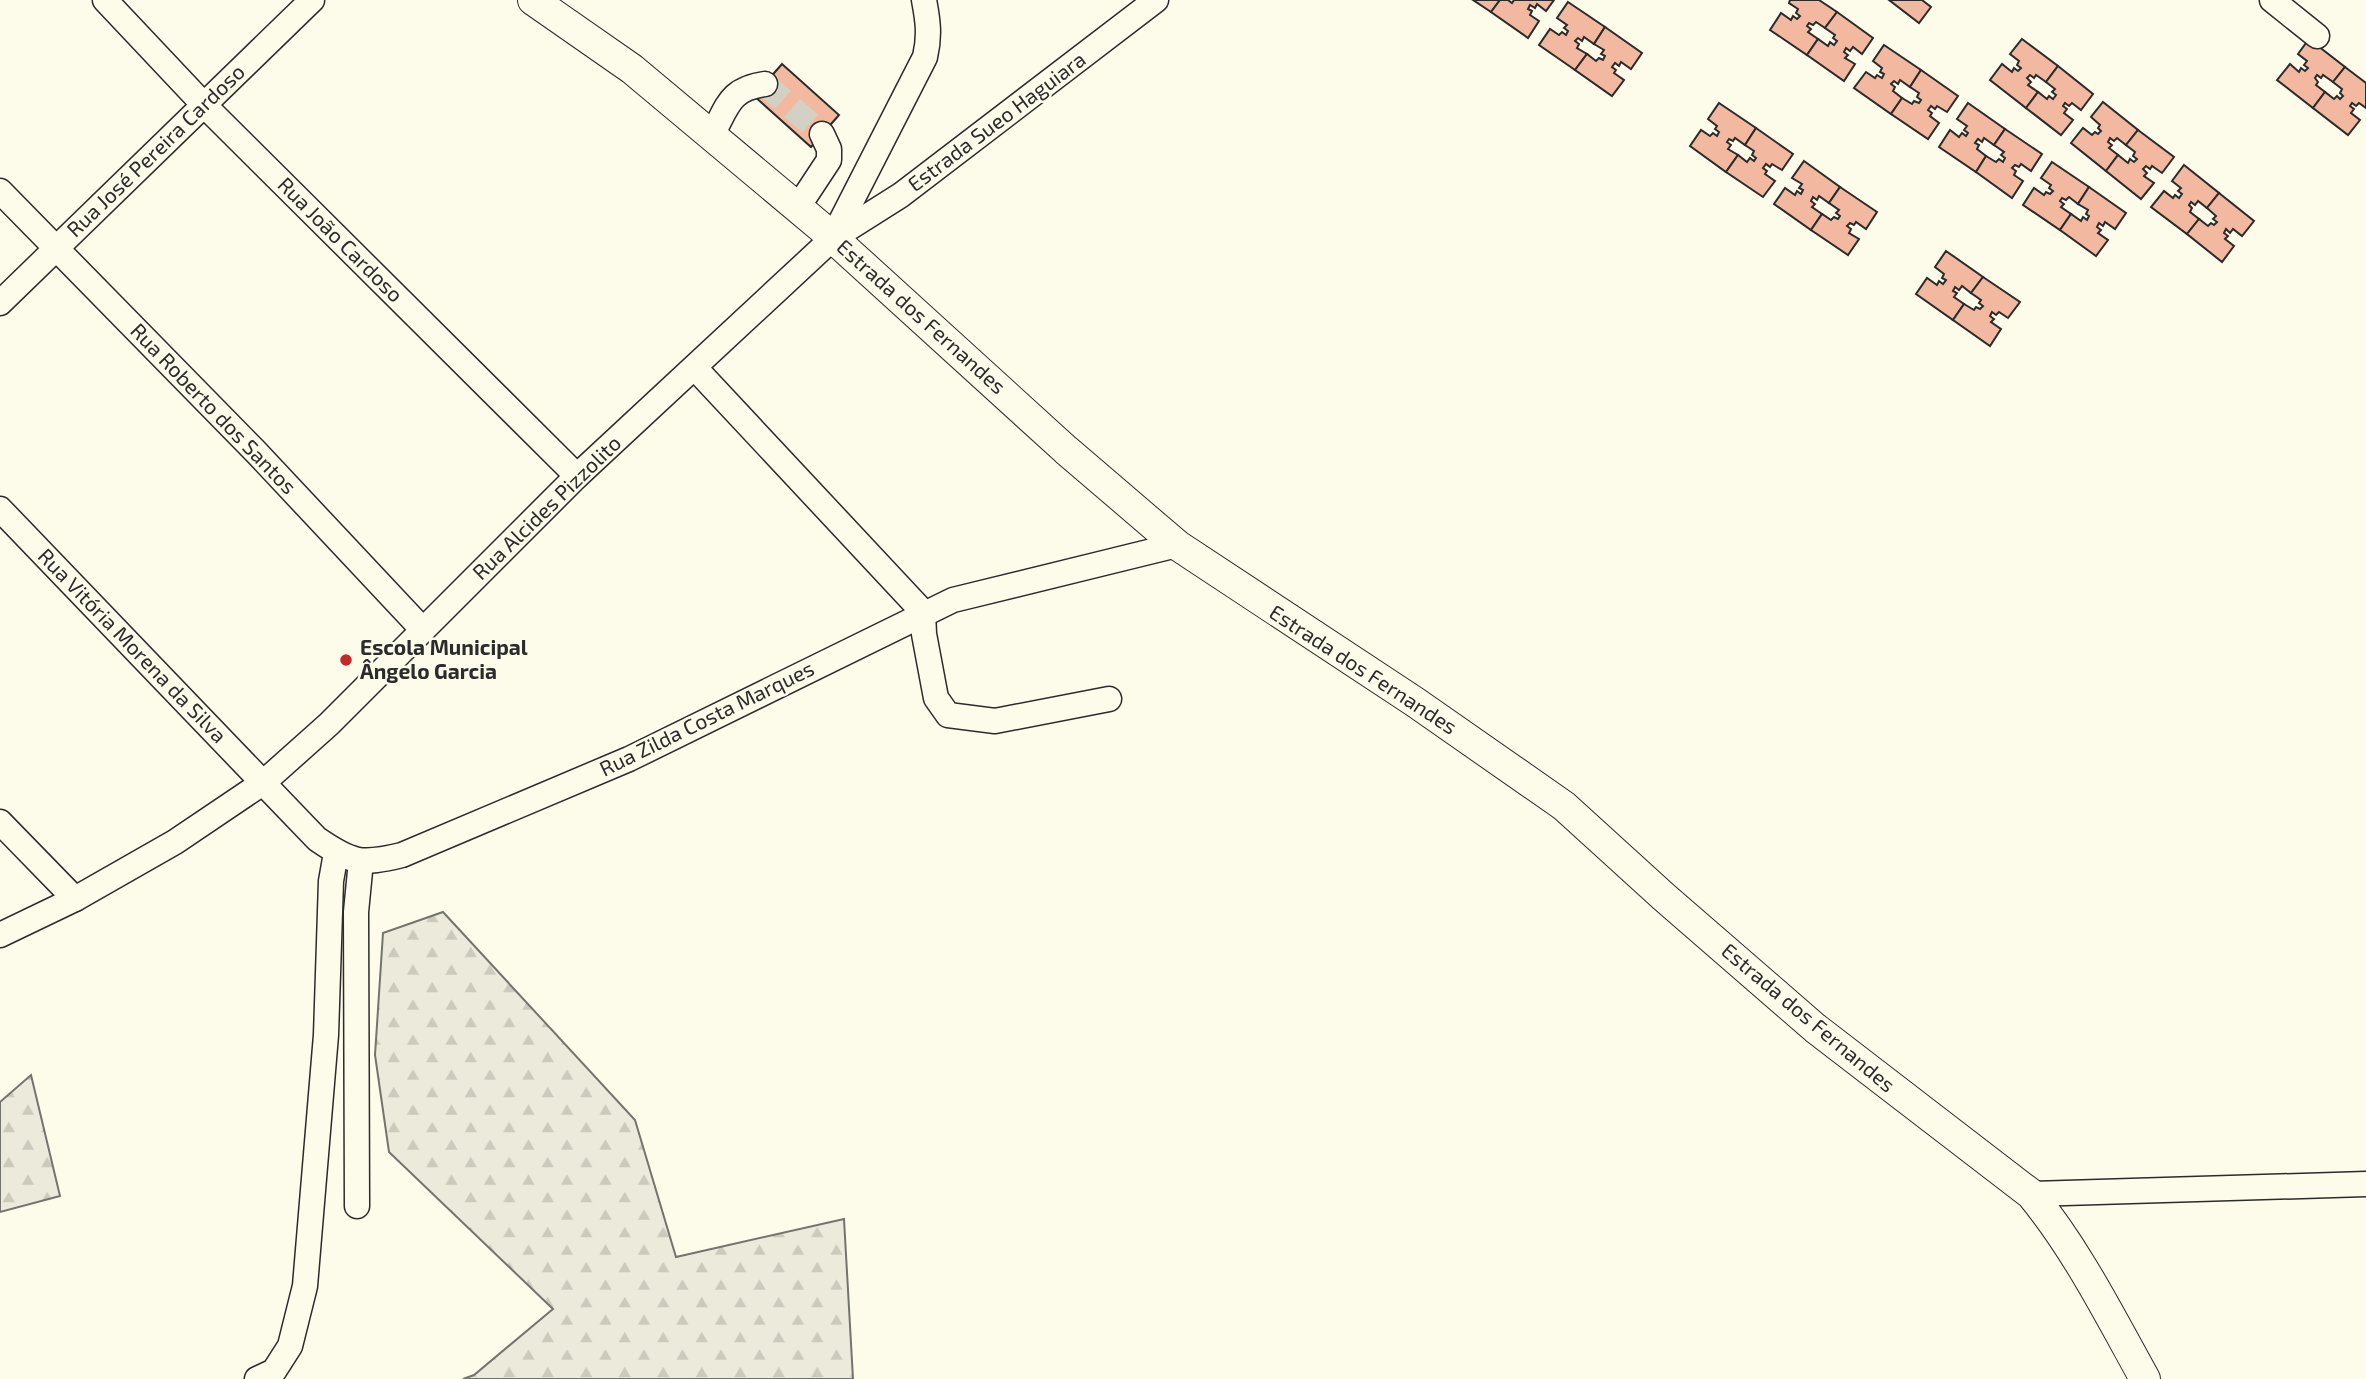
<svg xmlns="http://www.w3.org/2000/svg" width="2366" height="1379" font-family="'Exo 2',sans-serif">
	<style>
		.forest { fill: url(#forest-firs); stroke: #74746e; stroke-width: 2 }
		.building { fill: #f2b8a0; stroke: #2b2b2b; stroke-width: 2 }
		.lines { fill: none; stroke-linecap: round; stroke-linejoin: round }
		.minor-tunnel { stroke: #d3d1c4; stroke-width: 24; stroke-dasharray: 24 12; stroke-linecap: butt }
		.minor-casing { stroke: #2b2b2b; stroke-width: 27 }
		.major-casing { stroke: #2b2b2b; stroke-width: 32 }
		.minor { stroke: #fdfbea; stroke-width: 24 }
		.major { stroke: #fdfbea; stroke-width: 30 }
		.poi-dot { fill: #c62828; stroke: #fdfbea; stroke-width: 2.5 }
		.labels { text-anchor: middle; stroke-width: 5; stroke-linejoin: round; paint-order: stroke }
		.street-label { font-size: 21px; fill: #2b2b2b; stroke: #fdfbea }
		.poi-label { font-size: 21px; font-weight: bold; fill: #2b2b2b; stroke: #fdfbea; text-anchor: start }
	</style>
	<defs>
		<pattern id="forest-firs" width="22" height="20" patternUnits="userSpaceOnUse" patternTransform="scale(1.75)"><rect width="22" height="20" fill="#ecebdb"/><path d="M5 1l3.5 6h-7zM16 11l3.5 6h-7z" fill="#cbcabc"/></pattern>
	</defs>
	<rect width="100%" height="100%" fill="#fdfbea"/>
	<g class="forest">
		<path d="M443,912L635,1120L676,1257L844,1219L853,1379H463L474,1375L553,1309L389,1152L375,1055L383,933Z"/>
		<path d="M31,1075L60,1196L0,1212V1102Z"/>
	</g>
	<g class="building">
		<path d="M1473,0H1500L1491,12Z"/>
		<path d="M1500,0H1508L1512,3L1514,0H1554L1546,11L1537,4L1535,8L1530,5L1528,9L1532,11L1530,15L1539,21L1528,38L1491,12Z"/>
		<path d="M1790,0H1819L1837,12L1825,28L1816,22L1813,25L1809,23L1807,26L1811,29L1808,32L1818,39L1807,55L1770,30L1781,13L1791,20L1793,16L1797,19L1800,16L1796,13L1798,9L1789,3Z"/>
		<path d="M1889,0H1922L1931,7L1919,23Z"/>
		<path d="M1568,2L1605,27L1594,44L1584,37L1582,41L1578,38L1575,41L1579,44L1577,48L1587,54L1575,70L1539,45L1550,29L1559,35L1562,32L1566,35L1568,31L1564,28L1567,25L1557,18Z"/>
		<path d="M1837,12L1873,38L1862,54L1853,47L1850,51L1846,48L1844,52L1848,55L1845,58L1855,64L1844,81L1807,55L1818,39L1828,46L1830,42L1834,45L1837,41L1833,38L1835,35L1825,28Z"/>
		<path d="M1605,27L1642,53L1631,69L1621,62L1619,66L1615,63L1612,67L1616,70L1614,73L1624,80L1612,96L1575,70L1587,54L1596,61L1599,58L1603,60L1605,56L1601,54L1604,50L1594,44Z"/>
		<path d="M2022,39L2058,66L2046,82L2036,75L2034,78L2030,75L2027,78L2031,82L2028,85L2038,92L2026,108L1990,80L2002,64L2012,72L2014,68L2018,71L2021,68L2017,65L2019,61L2010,54Z"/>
		<path d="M2309,39L2345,67L2333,82L2323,75L2321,78L2317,75L2315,78L2318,82L2316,85L2325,92L2313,108L2277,80L2290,64L2299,72L2301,68L2305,71L2308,68L2304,65L2307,61L2298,54Z"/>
		<path d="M1884,45L1921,70L1910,87L1900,80L1898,84L1894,81L1891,84L1895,87L1893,91L1902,98L1891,114L1854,88L1866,72L1875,78L1877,75L1882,78L1884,74L1880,72L1882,68L1873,61Z"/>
		<path d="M782,64L839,115L811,147L754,96Z"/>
		<path d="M2058,66L2093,94L2081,110L2072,103L2069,106L2065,103L2063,106L2067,109L2064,113L2073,120L2061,135L2026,108L2038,92L2047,99L2049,96L2053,99L2056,95L2052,92L2055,89L2046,82Z"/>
		<path d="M2345,67L2366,83V108L2359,103L2356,106L2352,103L2350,106L2354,109L2351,113L2360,120L2348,135L2313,108L2325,92L2334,99L2337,96L2340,99L2343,96L2340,93L2342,89L2333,82Z"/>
		<path d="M1921,70L1958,96L1947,112L1937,106L1935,109L1931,106L1928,110L1932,113L1930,116L1939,123L1928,139L1891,114L1902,98L1912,104L1914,101L1919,103L1921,100L1917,97L1919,93L1910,87Z"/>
		<path d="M2103,102L2138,130L2126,145L2117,138L2114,141L2110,138L2108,142L2112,145L2109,148L2118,155L2106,171L2071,143L2083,128L2092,135L2095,132L2098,134L2101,131L2098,128L2100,125L2091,117Z"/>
		<path d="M1719,103L1756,128L1745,145L1735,138L1733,141L1729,139L1727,142L1731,145L1728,149L1738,155L1726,172L1690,146L1701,130L1710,136L1713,133L1717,136L1719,132L1715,129L1717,126L1708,119Z"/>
		<path d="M1968,103L2005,129L1994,145L1984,138L1982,142L1978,139L1975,143L1979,145L1977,149L1986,156L1976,172L1939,147L1950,130L1959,137L1962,133L1966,136L1968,133L1964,130L1967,126L1957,119Z"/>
		<path d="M1756,128L1793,154L1782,170L1772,164L1770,167L1766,164L1763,168L1767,171L1765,174L1775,181L1763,197L1726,172L1738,155L1747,162L1750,158L1754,161L1756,158L1752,155L1754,151L1745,145Z"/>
		<path d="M2005,129L2042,154L2031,171L2021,164L2019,167L2015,165L2012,168L2016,171L2014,175L2023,181L2012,198L1976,172L1986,156L1996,162L1999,159L2003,162L2005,158L2001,155L2004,152L1994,145Z"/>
		<path d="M2138,130L2174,157L2162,173L2152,166L2150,169L2146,166L2143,169L2147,173L2144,176L2154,183L2141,199L2106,171L2118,155L2128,163L2130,159L2134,162L2137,159L2133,156L2135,152L2126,145Z"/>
		<path d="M1804,161L1840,187L1829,203L1819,196L1817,200L1813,197L1811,201L1815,204L1812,207L1822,214L1811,230L1774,204L1785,188L1795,195L1797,191L1801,194L1803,190L1799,188L1802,184L1792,178Z"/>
		<path d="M2052,162L2089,187L2078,204L2069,197L2066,200L2062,198L2060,201L2064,204L2061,207L2071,214L2060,230L2023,205L2034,188L2044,195L2046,192L2050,194L2053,191L2049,188L2051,185L2041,178Z"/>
		<path d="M2184,165L2219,193L2207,208L2198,201L2195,205L2191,202L2189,205L2192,208L2190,212L2199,219L2187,234L2151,207L2164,191L2173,198L2175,195L2179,198L2182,194L2178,191L2181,188L2172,181Z"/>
		<path d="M1840,187L1877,212L1866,229L1856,222L1854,225L1850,223L1847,226L1851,229L1849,233L1859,239L1848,255L1811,230L1822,214L1831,220L1834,217L1838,219L1840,216L1836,213L1839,210L1829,203Z"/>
		<path d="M2089,187L2126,213L2115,229L2105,222L2103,226L2099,223L2097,227L2101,230L2098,233L2108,240L2096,256L2060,230L2071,214L2081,221L2083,217L2087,220L2089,216L2086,214L2088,210L2078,204Z"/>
		<path d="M2219,193L2254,221L2242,236L2233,229L2230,233L2226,229L2224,233L2228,236L2225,239L2234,246L2222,262L2187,234L2199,219L2208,226L2211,223L2214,225L2217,222L2213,219L2216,216L2207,208Z"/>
		<path d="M1946,251L1983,277L1971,293L1962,286L1959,290L1955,287L1953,291L1957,293L1954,297L1964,304L1953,320L1916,294L1927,278L1937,285L1939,281L1943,284L1946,280L1942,278L1944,274L1935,267Z"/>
		<path d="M1983,277L2020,302L2008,318L1999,312L1996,315L1992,312L1990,316L1994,319L1991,322L2001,329L1990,346L1953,320L1964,304L1974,310L1976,307L1980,309L1983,306L1979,303L1981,300L1971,293Z"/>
	</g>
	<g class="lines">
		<path class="minor-tunnel" d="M765,84L822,134"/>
		<g class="minor-casing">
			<g id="minor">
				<path d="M105,0L204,105L577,476"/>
				<path d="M2272,0L2317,36"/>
				<path d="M712,135C728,106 729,89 765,84"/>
				<path d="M0,191L256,452L423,630"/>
				<path d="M798,207L829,160V149L822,134"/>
				<path d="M834,235L925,57C930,36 928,21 924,0"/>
				<path d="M0,303L312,0"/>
				<path d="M695,368L923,612L924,634L936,698L948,715L995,721L1109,699"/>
				<path d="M0,509L317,839C352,863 361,865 402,855L629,759L953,600L1177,545"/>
				<path d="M0,822L75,899"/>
				<path d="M0,935L75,899L175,842L264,782L329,724L577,476L833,238L901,195L1156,0"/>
				<path d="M2031,1194L2366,1184"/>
				<path d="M357,1206L356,912L361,861"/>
				<path d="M257,1379L274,1371L290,1346L305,1286L326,1035L331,881L336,853"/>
			</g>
		</g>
		<g class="major-casing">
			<path id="major" d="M533,0L632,69L822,228L1066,450L1177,545L1415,702L1564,806L1664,897L1815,1028L2031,1194C2077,1250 2110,1316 2145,1379"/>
		</g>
		<use href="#minor" class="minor"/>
		<use href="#major" class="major"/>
	</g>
	<circle class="poi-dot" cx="346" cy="660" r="7"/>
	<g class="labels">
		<g class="street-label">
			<text transform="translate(997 122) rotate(-37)" y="7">Estrada Sueo Haguiara</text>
			<text transform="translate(156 151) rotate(-44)" y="7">Rua José Pereira Cardoso</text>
			<text transform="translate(340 240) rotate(45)" y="7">Rua João Cardoso</text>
			<text transform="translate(921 317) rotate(42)" y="7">Estrada dos Fernandes</text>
			<text transform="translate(213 409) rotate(46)" y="7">Rua Roberto dos Santos</text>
			<text transform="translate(547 508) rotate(-44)" y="7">Rua Alcides Pizzolito</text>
			<text transform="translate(132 646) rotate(46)" y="7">Rua Vitória Morena da Silva</text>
			<text transform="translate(1363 670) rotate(33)" y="7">Estrada dos Fernandes</text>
			<text transform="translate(707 719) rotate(-26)" y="7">Rua Zilda Costa Marques</text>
			<text transform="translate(1808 1018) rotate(40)" y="7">Estrada dos Fernandes</text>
		</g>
		<g class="poi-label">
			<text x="360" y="655">Escola Municipal<tspan x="360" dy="24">Ângelo Garcia</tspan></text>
		</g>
	</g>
</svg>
